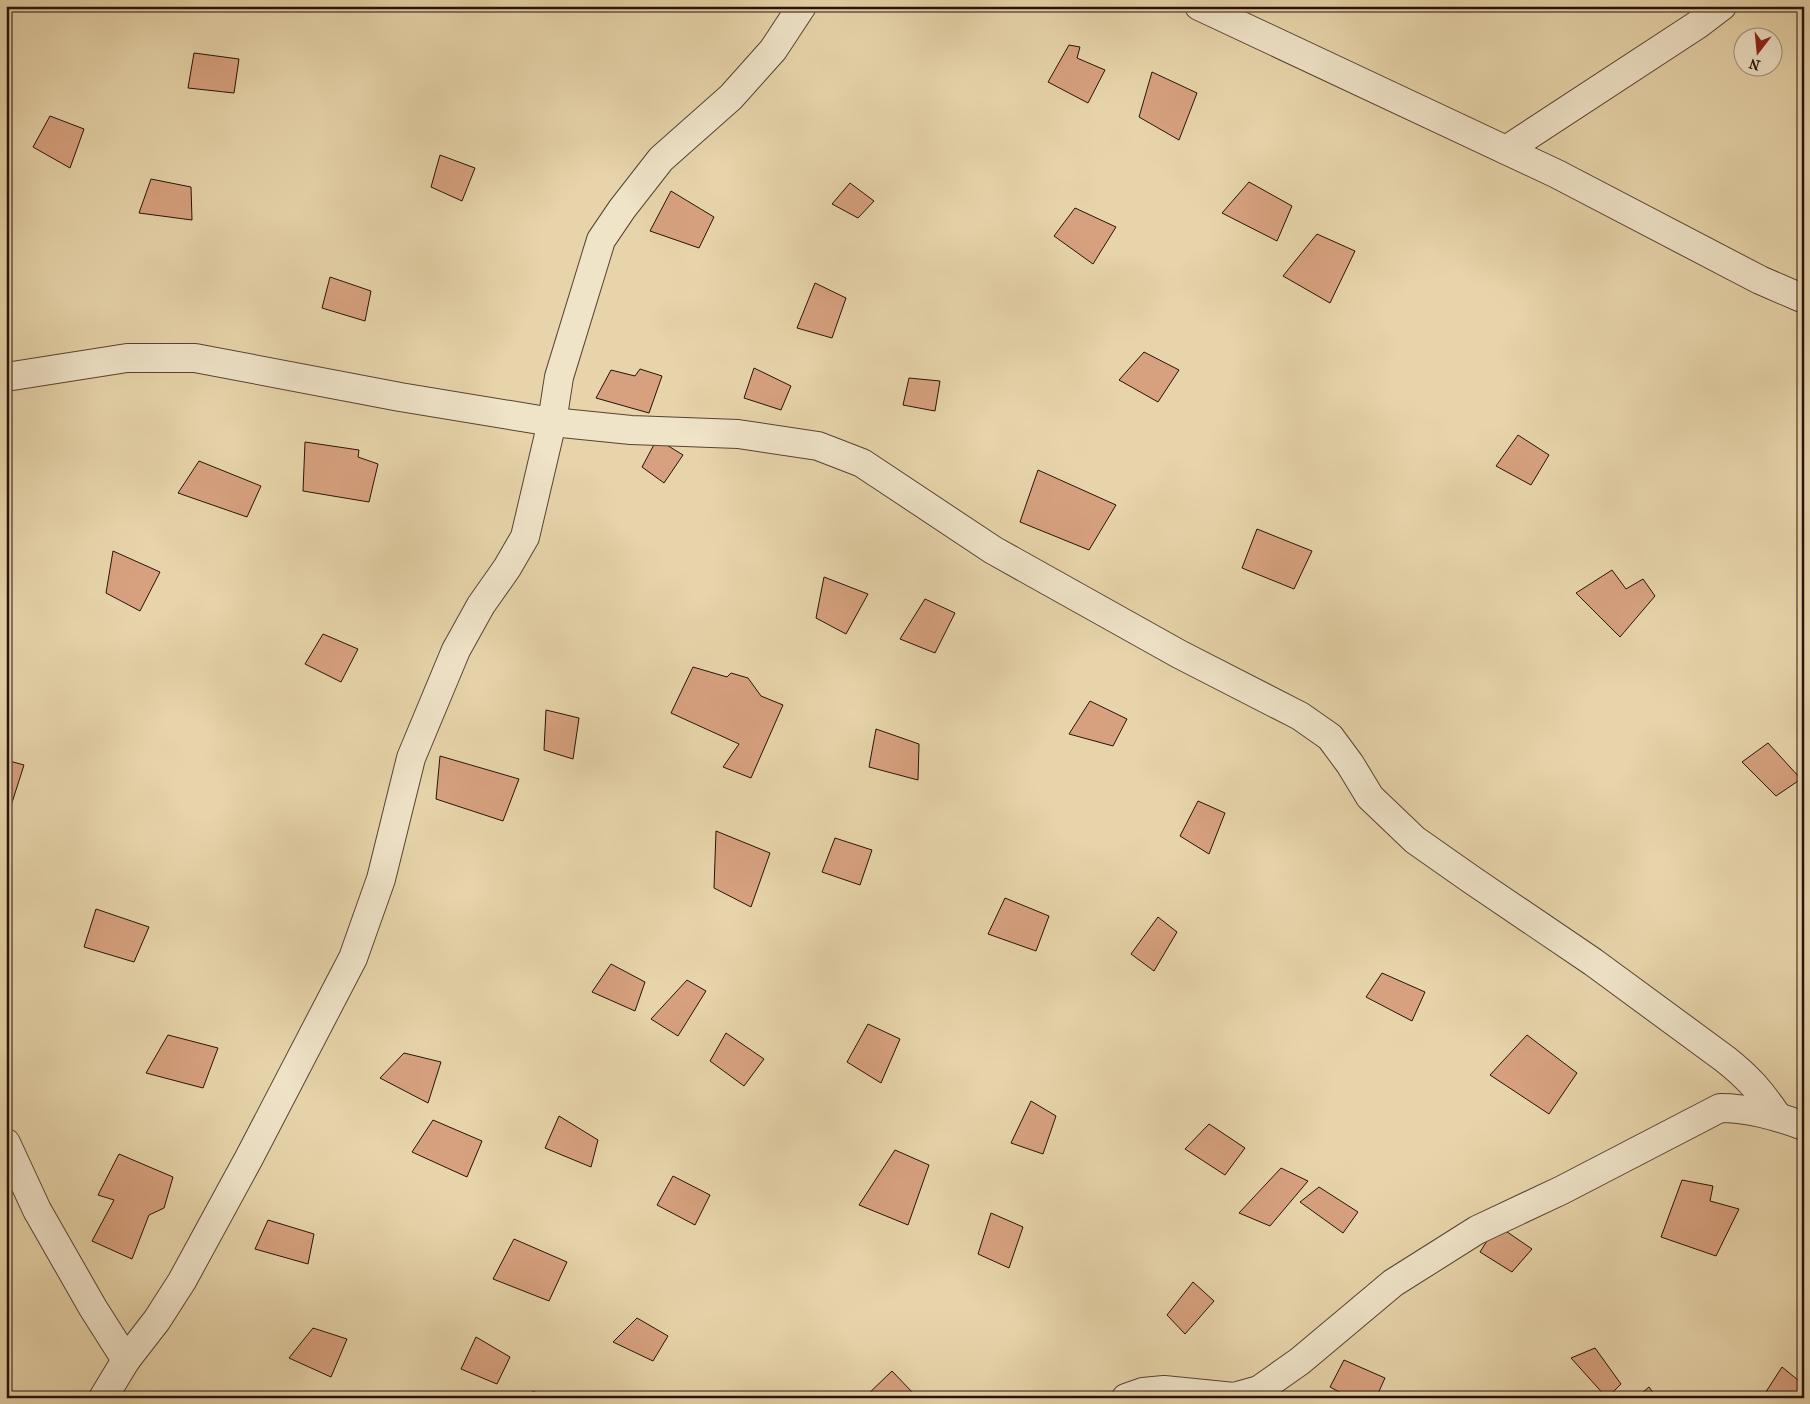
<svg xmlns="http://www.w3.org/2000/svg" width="1810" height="1404" font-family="'IM FELL French Canon',serif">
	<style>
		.building { fill: #d7a17f; stroke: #281209 }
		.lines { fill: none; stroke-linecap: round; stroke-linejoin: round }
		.minor-casing { stroke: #584231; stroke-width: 30 }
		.minor { stroke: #efe3c8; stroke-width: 28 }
	</style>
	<rect width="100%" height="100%" fill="#e7d4aa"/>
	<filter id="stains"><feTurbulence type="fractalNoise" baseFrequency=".004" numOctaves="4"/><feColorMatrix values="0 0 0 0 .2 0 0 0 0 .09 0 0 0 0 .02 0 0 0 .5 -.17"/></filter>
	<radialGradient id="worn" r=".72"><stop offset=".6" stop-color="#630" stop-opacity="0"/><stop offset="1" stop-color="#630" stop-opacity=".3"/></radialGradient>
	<g class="building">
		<path d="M1069,45L1080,47L1077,58L1105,70L1088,103L1048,82Z"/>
		<path d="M194,53L239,59L234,93L188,88Z"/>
		<path d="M1152,72L1197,93L1179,140L1139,117Z"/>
		<path d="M50,116L84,129L70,168L33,147Z"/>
		<path d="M440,155L475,168L462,201L431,187Z"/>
		<path d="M151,179L191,187L192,220L139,213Z"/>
		<path d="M1249,182L1292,206L1277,241L1222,213Z"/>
		<path d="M850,183L874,201L858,218L832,204Z"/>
		<path d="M671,191L714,217L699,248L650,231Z"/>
		<path d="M1075,208L1116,227L1093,264L1054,236Z"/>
		<path d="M1317,234L1355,251L1330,303L1283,276Z"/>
		<path d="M330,277L371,291L365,321L322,308Z"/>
		<path d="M815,283L846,298L832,338L797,328Z"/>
		<path d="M1144,352L1179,370L1158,402L1119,380Z"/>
		<path d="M754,368L791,386L781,410L744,398Z"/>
		<path d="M640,369L662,376L649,413L596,398L611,370L635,376Z"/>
		<path d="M909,378L940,381L935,411L903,405Z"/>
		<path d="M1518,435L1549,455L1531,485L1496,466Z"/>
		<path d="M657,439L683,455L664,483L642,467Z"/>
		<path d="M305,442L359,450L358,457L378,464L369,502L303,491Z"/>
		<path d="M199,461L261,486L247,517L178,493Z"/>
		<path d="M1038,470L1116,505L1089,550L1020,522Z"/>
		<path d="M1257,529L1312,551L1294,589L1242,568Z"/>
		<path d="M113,551L160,572L140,611L106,593Z"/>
		<path d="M1612,570L1626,589L1643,579L1655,596L1620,637L1576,593Z"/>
		<path d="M824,577L868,594L846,634L816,618Z"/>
		<path d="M925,599L955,613L935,653L900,639Z"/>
		<path d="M323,634L358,649L341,682L305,664Z"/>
		<path d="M693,667L727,677L731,673L748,678L761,696L783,705L751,778L723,767L739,744L671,713Z"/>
		<path d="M1090,701L1127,719L1113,746L1069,734Z"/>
		<path d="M546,710L579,718L573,759L544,750Z"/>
		<path d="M876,729L919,744L918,780L869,767Z"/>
		<path d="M1768,743L1801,779L1776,796L1742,762Z"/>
		<path d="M440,756L519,779L503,821L436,799Z"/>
		<path d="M6,760L24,765L9,812L6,811Z"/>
		<path d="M1198,801L1225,813L1209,854L1180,836Z"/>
		<path d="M716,831L770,853L751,907L714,888Z"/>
		<path d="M835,838L872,850L860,885L822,872Z"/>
		<path d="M1005,898L1049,916L1036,951L988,934Z"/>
		<path d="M96,909L149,927L134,962L84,947Z"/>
		<path d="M1158,917L1177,932L1154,971L1131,954Z"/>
		<path d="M611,964L645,982L635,1011L592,992Z"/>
		<path d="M1382,973L1425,992L1412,1021L1366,997Z"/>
		<path d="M687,980L706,991L678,1036L651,1019Z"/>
		<path d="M868,1024L900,1039L881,1083L847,1062Z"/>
		<path d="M726,1033L764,1059L744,1086L710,1061Z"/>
		<path d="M168,1035L218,1048L203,1088L146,1073Z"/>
		<path d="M1527,1035L1577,1073L1549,1114L1490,1075Z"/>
		<path d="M404,1053L441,1062L428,1103L380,1078Z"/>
		<path d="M1031,1101L1056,1116L1043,1154L1011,1143Z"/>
		<path d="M559,1116L598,1140L591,1167L545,1148Z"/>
		<path d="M433,1120L482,1141L467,1177L412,1152Z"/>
		<path d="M1209,1124L1245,1148L1225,1175L1185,1149Z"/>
		<path d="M895,1150L929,1165L908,1225L859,1205Z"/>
		<path d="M119,1154L173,1177L164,1208L149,1215L132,1259L92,1241L114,1200L98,1195Z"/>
		<path d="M1281,1168L1308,1181L1270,1226L1239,1213Z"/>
		<path d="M673,1176L710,1195L695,1225L657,1205Z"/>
		<path d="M1682,1180L1713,1186L1710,1201L1739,1209L1716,1256L1661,1237Z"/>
		<path d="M1319,1187L1358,1212L1343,1233L1300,1202Z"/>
		<path d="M991,1213L1023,1227L1009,1268L978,1254Z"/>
		<path d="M268,1220L314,1234L308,1264L255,1249Z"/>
		<path d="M1497,1225L1532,1249L1512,1272L1480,1252Z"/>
		<path d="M514,1239L567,1262L549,1301L493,1279Z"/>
		<path d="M1193,1282L1214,1301L1185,1334L1167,1315Z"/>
		<path d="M637,1318L668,1336L653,1361L613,1342Z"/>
		<path d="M313,1328L347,1339L331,1377L289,1358Z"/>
		<path d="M476,1337L510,1357L497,1384L461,1369Z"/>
		<path d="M1595,1348L1621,1384L1607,1398L1571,1358Z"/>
		<path d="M1344,1360L1385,1378L1376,1398H1351L1330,1387Z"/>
		<path d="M1782,1367L1804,1385V1398H1762Z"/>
		<path d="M892,1371L913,1393L909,1398H864Z"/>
		<path d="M1649,1387L1657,1398H1636Z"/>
		<path d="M533,1391L547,1398H528Z"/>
	</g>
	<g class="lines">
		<g class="minor-casing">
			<g id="minor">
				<path d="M1199,6L1557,174L1760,280L1804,299"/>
				<path d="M1506,150L1697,25L1722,6"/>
				<path d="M6,377L127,358H195L400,397L552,422L631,430L738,434L818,446L862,463L993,550L1179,654L1300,716L1330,737L1350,764L1370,797L1415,840L1472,880L1593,962L1725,1059C1749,1078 1761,1092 1778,1117"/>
				<path d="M6,1143L37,1210L93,1308L126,1360"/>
				<path d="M103,1398L126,1360L157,1320L182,1281L249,1158L353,958L381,879L411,758L456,650L481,605L507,568L525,537L552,422L559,377L601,240L622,209L661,159L731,97L773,50L802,6"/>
				<path d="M1126,1398L1143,1392L1164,1390L1234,1397L1259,1390L1300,1361L1393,1283L1477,1230L1562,1190L1720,1108C1749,1108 1776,1116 1804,1126"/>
			</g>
		</g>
		<use href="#minor" class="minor"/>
	</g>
	<rect width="1810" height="1404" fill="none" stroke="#e7d4aa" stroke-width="25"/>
	<rect x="8" y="8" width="1795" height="1389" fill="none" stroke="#281209" stroke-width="2.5"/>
	<rect x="12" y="12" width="1785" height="1379" fill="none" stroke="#281209"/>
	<g transform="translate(1758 52) rotate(196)"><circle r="24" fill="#efe3c8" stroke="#9f8f7c"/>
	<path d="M0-4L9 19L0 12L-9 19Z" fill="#8f2418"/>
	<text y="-8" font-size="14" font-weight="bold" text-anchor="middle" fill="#281209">N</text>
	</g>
	<rect width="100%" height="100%" filter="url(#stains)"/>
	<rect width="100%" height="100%" fill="url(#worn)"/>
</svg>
